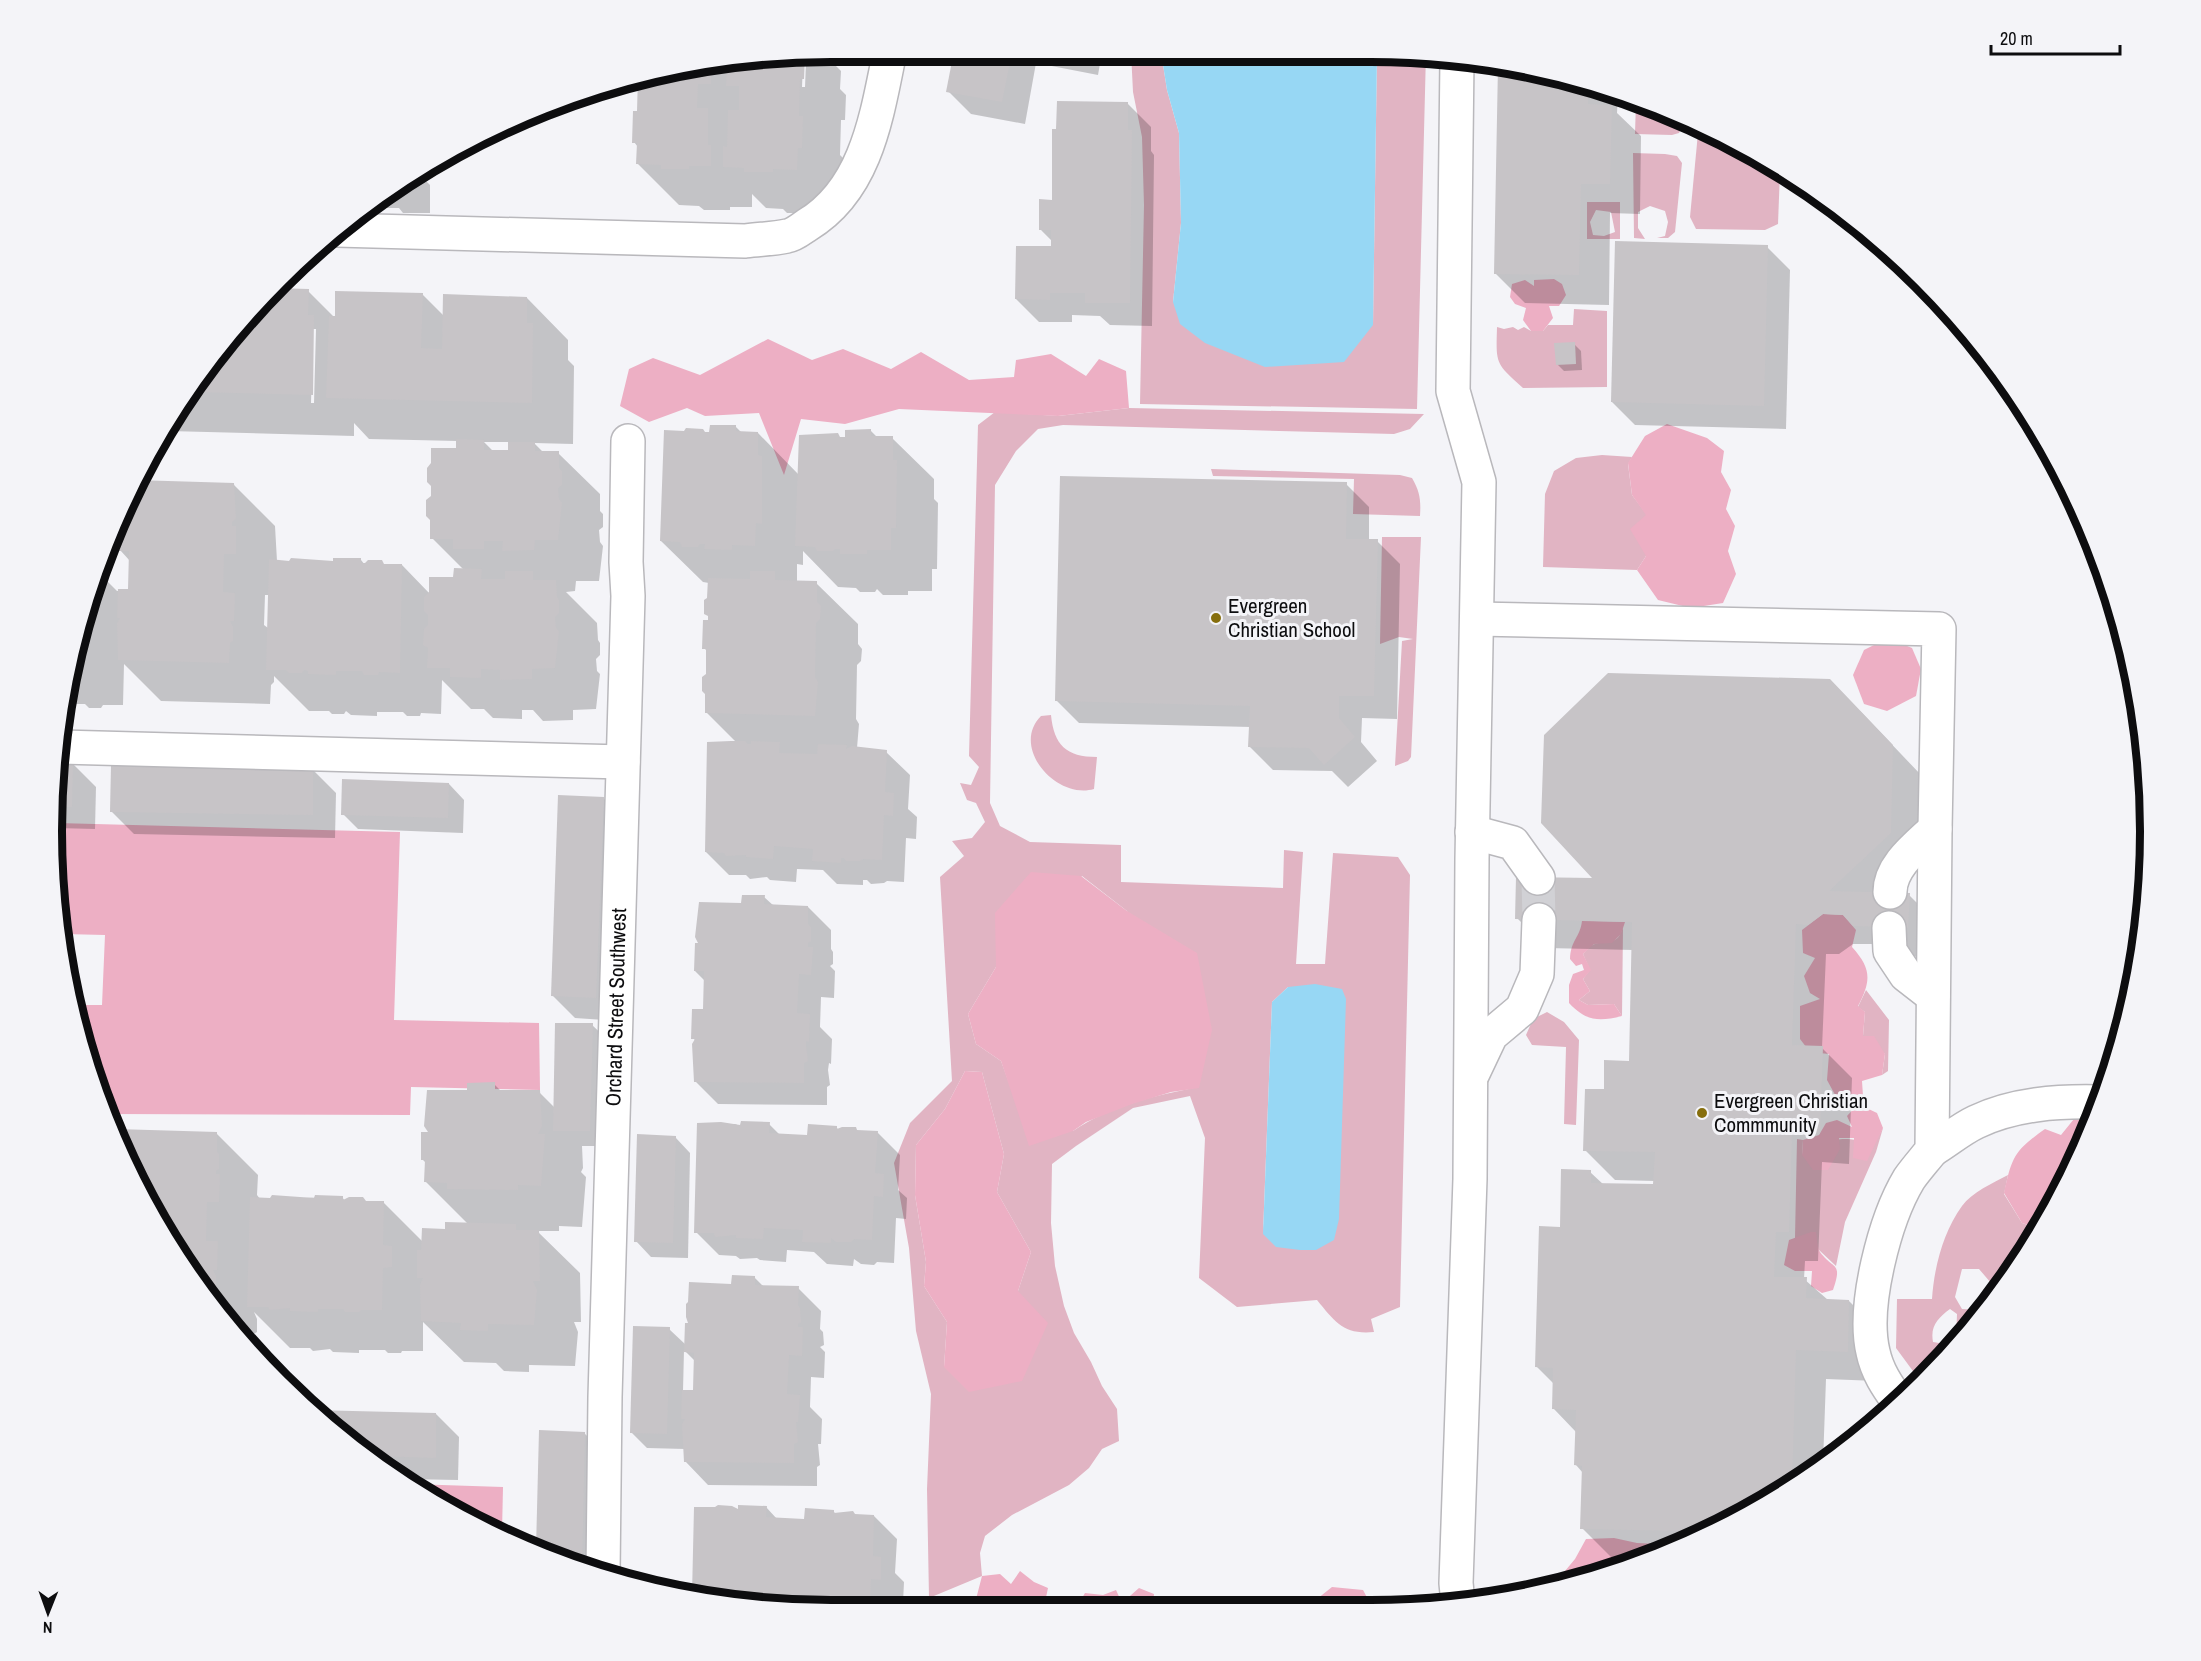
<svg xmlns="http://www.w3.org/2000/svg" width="2201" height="1661" font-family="'Archivo Narrow',sans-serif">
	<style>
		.green { fill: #e1b4c3; fill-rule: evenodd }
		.forest { fill: #edafc4 }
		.water { fill: #97d7f4 }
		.shadow { fill: #0003; fill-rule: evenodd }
		.building { fill: #c7c4c7 }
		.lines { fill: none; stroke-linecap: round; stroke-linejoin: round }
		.minor-tunnel { stroke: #d1d1d5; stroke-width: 33; stroke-dasharray: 33 16; stroke-linecap: butt }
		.minor-casing { stroke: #b9b8bc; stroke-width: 36 }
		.minor { stroke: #fff; stroke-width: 33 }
		.poi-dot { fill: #866e0d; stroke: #f4f4f8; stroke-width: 2 }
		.labels { text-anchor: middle; stroke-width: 6; stroke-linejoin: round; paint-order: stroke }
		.poi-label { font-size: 21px; fill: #0d0d0f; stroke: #f4f4f8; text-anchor: start }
		.street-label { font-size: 21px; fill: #0d0d0f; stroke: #f4f4f8 }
		.rim { fill: none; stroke: #0d0d0f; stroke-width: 8 }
	</style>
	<rect width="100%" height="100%" fill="#f4f4f8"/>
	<g class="green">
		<path d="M1131,52H1161L1167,90L1179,133L1181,223L1173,302L1373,325L1377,53H1426L1417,409L1140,404L1144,205L1142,137L1133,92Z"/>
		<path d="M1636,101L1683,119L1682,127L1679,133L1672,135L1635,134Z"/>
		<path d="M1705,127L1716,132L1780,171L1778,224L1765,230L1696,229L1690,217L1698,133Z"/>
		<path d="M1633,153L1665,154L1677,156L1682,163L1675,232L1668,238H1657L1665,236L1668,222L1665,211L1650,206L1638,212V228L1645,239L1634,238Z"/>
		<path d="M1587,202H1620V239H1587ZM1596,210L1611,212L1615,232L1604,236L1593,235L1590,222Z"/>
		<path d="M1574,309L1607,311V387L1523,388C1495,363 1496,364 1497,327L1504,329L1513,327L1518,330L1524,327L1531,331H1543L1548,325H1573Z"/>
		<path d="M1129,408L1424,414L1410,429L1394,434L1063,425L1038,429L1016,451L995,485L990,803L1000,826L1030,842L1121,845V882L1283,888L1284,850L1303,852L1296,964H1325L1333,853L1398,857L1410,875L1400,1307L1371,1319L1374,1332C1344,1335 1335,1322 1317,1300L1237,1307L1199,1278L1205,1138L1190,1096L1133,1108L1076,1146L1052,1164L1051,1223L1055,1266L1064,1306L1074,1333L1091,1362L1102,1386L1117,1409L1119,1441L1102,1449L1089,1468L1069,1485L1012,1515L985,1536L980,1553L982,1576L929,1598L927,1489L931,1394L916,1331L909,1248L894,1163L910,1123L952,1081L940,877L964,856L952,841L972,838L985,822L976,803L967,800L960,783L971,785L979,767L969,756L978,425L995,412L1058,416ZM1082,876L1127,911L1199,1087C1156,1095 1110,1106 1073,1131L1013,1094L1001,1061L976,1044L968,1014L996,967ZM1288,987L1263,1233L1272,1002ZM965,1071L982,1072L1004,1154L997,1192L1031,1252L1018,1291L944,1367L947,1322L924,1286L926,1262L915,1195L916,1145L945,1109Z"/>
		<path d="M1602,455L1632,457L1628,464L1632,495L1647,515L1646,556L1637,570L1543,567L1545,494L1554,471L1576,458Z"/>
		<path d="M1211,469L1400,475L1412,478C1420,492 1421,500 1420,516L1353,514L1354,479L1213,476Z"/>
		<path d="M1382,537H1421L1411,757L1408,761L1395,766L1402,641L1413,639L1399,637L1380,644Z"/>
		<path d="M1051,715C1054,745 1066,757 1097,757L1094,789C1056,800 1010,747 1041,716Z"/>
		<path d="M1623,927L1622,1016L1614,1004L1588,1005L1579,1000L1590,991L1583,979L1590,970L1583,954C1586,951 1591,945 1595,944C1609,939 1617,947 1623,927Z"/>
		<path d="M1866,990L1889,1020L1888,1071L1882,1075L1885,1054L1863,1036L1865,1012L1858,1007Z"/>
		<path d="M1547,1012L1564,1022L1579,1040L1576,1125L1564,1124L1566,1047L1532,1045L1526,1035L1533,1019Z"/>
		<path d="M1883,1128L1876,1152L1845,1222L1836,1266L1819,1250L1795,1238L1797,1139L1803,1140L1802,1155C1834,1140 1838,1133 1873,1145Z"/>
		<path d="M2008,1175L2004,1194L2022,1223L2037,1228L2019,1263L1991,1297V1283L1979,1269H1962L1955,1297L1962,1309L1981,1310L1956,1340L1957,1314L1950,1309C1938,1318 1930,1326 1933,1342L1945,1344L1955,1341L1921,1382L1896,1348L1897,1299H1932C1934,1268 1943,1232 1962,1206C1972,1192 1993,1183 2008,1175Z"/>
	</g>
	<g class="forest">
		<path d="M1554,279L1562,284L1566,295L1559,306H1549L1553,318L1543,331H1531L1523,320L1526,308L1515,304L1510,297L1512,284L1525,280L1534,286V280Z"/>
		<path d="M768,339L812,360L843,349L891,369L921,352L969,380L1014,377L1016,360L1051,354L1086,376L1099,359L1126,371L1129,408L1058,416L899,409L845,424L801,419L784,475L759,413L705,416L687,408L649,422L620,406L629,369L653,358L700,375Z"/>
		<path d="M1667,424L1707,438L1724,451L1721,472L1731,490L1726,509L1735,526L1728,551L1736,574L1723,603L1691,608L1658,600L1637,570L1646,556L1630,529L1646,515L1632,495L1628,463L1645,436Z"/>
		<path d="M1888,638L1912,648L1921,669L1916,696L1887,711L1864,704L1853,675L1864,650Z"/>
		<path d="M57,823L400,832L394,1020L539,1023L540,1090L411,1087L410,1115L109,1114L92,1081L77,1005H102L105,935L63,934L53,881Z"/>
		<path d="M1031,872L1081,876L1127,911L1197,953L1212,1030L1199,1088L1171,1092L1132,1104L1086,1122L1073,1131L1029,1146L1001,1061L976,1044L968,1014L996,967L995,913Z"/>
		<path d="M1823,914L1843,915L1856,930L1852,947C1872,969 1871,981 1858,1006L1865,1012L1863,1036H1874L1885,1054L1882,1075L1862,1081L1863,1096L1839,1102L1827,1080L1829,1054L1810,1052L1800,1039V1006L1820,999L1810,993L1804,976L1815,958L1803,953L1802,930Z"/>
		<path d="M1582,921L1625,922L1621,934L1612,943L1594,944L1583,954L1591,970L1583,979L1590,991L1579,1000L1588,1005L1614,1004L1622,1016C1598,1022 1586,1021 1569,1003V985L1573,974L1584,970L1582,964L1576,966L1570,959C1571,939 1580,938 1582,921Z"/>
		<path d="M965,1071L982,1072L1004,1154L997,1192L1031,1252L1018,1291L1048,1323L1022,1381L969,1392L944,1367L947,1322L924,1286L926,1262L915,1195L916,1145L945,1109Z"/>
		<path d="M1858,1104L1877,1113L1883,1128L1867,1161L1853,1158L1854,1138H1839L1840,1149L1828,1170H1813L1802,1155L1803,1140L1819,1135L1826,1123L1837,1120L1852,1127L1847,1116Z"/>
		<path d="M2095,1113L2091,1128L2037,1228L2022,1223L2004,1193C2012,1157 2014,1151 2045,1129L2061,1135L2078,1114Z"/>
		<path d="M1811,1232H1816C1817,1238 1817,1247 1820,1252C1833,1270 1843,1261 1833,1290L1822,1293L1811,1286L1812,1271H1795L1784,1265L1789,1240Z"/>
		<path d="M411,1484L503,1487L502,1533L440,1505Z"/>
		<path d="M1614,1538L1637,1543L1680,1545L1668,1551L1563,1579L1560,1577L1575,1559L1586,1539Z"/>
		<path d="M1020,1571L1034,1582L1048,1588L1045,1602L1047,1603H975L982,1576L1000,1574L1011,1584Z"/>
		<path d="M1332,1587L1363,1590L1370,1603H1312Z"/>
		<path d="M1139,1588L1154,1594L1153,1603H1079L1085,1593L1103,1595L1116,1590L1122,1603Z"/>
	</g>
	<g class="water">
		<path d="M1161,52L1377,53L1373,325L1344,362L1265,367L1205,343L1180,324L1173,302L1181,223L1179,133L1167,90Z"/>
		<path d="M1315,984L1342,989L1346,999L1339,1219L1334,1240L1316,1250H1300L1276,1247L1263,1234L1272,1002L1288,987Z"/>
	</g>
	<g class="shadow">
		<path d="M955,51L1102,52L1098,75L1036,63L1025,124L971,114L948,91Z"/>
		<path d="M822,52L841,71L840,89L846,95L845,120H841L840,155L844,159L814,213H787L783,209L766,208L752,194V207H730V210H704L699,206L679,205L638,164V147L634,142L639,113L638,76ZM803,63H806L805,87H802Z"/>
		<path d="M1500,66L1573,78L1618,95L1617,113L1641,136L1640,214L1610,213L1609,305L1525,303L1495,273Z"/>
		<path d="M1128,104L1151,127V151L1154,155L1152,326L1110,325L1100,316L1072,315V322H1039L1016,299L1052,248V241L1041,230L1053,201Z"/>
		<path d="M426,166V181L430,185V213H403L399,208H368Z"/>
		<path d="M1767,247L1790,270L1786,429L1635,425L1612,402Z"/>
		<path d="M271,290L308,291L336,319L422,294L444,316L527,298L568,340V360L574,366L573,444L534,443L543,452L558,453L600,494V511L603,514V527L599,530L600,542L603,546L599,581H576L575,591L566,592L597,623L598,640L600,643V655L596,659L597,671L600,674L596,709L573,710V720L543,721L533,710H522V719L493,718L484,709H471L442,680L441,714L421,713L420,716H407L403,712H377V716L351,715L346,711L344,714H332L329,711H309L274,676V682L271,685L270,704L161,701L124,664L123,705H103L101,708H89L85,704H64L66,678L101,575L117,591H130V561L120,550L125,524L123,511L134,481L233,484L275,526L277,561L335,562L361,560L365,565H402L430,594L455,579L464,570L432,538V497L458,450V441L369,439L354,423V436L168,431L245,316ZM313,329H316L314,403H311ZM484,442H509V452H494ZM265,595H269L268,628L264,625Z"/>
		<path d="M1574,344L1581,351L1582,370L1564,371L1557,364Z"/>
		<path d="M735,426L742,433H758L799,475L841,438L871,431L877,437L892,438L934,479V499L938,503L937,569H932V591H908V595H883L877,589L875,592H860L856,588L838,587L803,551V565L797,564V582L816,583L858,624V644L862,649L861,661L857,665L856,719L859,724L857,748L886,752L910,775L908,809L917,817L916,839L906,838L904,882L887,881L884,883L871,884L867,880H863V885L837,884L823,870L797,869L796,882L770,880L767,877L750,879L746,875H729L706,852L737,743L706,712L708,652L704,648L709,622V583L703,582L661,541L706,434Z"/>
		<path d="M1346,484L1369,507V541H1377L1400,564L1397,719L1362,718L1361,742L1377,761L1348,787L1332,771L1273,770L1250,747L1251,727L1079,723L1056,700Z"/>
		<path d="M1860,711L1922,776L1920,863L1887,894L1909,895L1939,925L1937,957L1884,956L1872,944H1853L1839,954H1826L1822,1048L1852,1078L1849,1164L1822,1162L1818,1261H1805L1804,1279L1828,1300L1849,1301L1879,1331L1877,1381L1826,1379L1823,1463L1804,1478L1668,1551L1639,1559L1612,1558L1582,1528L1583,1473L1576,1465V1432L1554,1409V1384L1537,1367L1561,1229L1590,1172L1604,1185L1655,1186V1181L1615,1180L1585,1150L1605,1090L1630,1063L1633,950L1547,948L1517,918L1596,879Z"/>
		<path d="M60,764H73L96,787L95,829L56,828Z"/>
		<path d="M313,770L336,793L335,838L134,834L111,811Z"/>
		<path d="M449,784L464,800L463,833L358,829L343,814Z"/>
		<path d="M603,798L626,821L619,1021L575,1018L552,995Z"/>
		<path d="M764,897L774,906L808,907L831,930V949L833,952V964L830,966L835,971L834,998L821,997L820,1027L832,1039L831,1064L829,1063L828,1070L830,1085L827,1087V1105L718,1104L695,1081L696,1041L693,1038L704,1011L705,981L695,971L700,944L743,905Z"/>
		<path d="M592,1025L608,1040L605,1146H582L583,1168L581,1172L586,1177L582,1227L559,1226V1231H537L580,1273L581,1322H574L578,1332L575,1366L529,1365V1372L504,1371L496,1363L464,1362L423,1322V1351H402L401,1353H388L385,1350H359V1353L333,1352L330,1349L313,1351L310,1348H290L254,1312L257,1319V1332L254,1334L253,1345L183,1264L117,1131L217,1134L258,1175L257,1195L260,1199L342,1197L345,1201L383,1202L423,1242L446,1230L468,1224L426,1182V1163L422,1159L430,1134L469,1091L494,1084L501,1091L539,1092L555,1108Z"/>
		<path d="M698,1124H735L742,1127L769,1124L780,1135L809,1136L836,1127L839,1130L877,1132L900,1155L898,1190L907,1198L906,1219L896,1218L894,1263L877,1262L874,1265L861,1264L854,1259L853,1266L827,1264L814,1252L787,1250L786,1262L760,1260L757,1258L740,1259L736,1256L719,1255L696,1232Z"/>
		<path d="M675,1137L690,1153L688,1258L651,1257L636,1241Z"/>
		<path d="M754,1277L764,1287L798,1288L821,1311L820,1329L823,1332L824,1345L820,1347L825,1352L824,1378L811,1377L810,1407L822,1419L821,1444H818L820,1465L817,1467V1486L708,1485L685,1461V1449L647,1448L632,1433L669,1329L686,1345L690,1325L733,1285ZM684,1350L695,1361V1391H683Z"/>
		<path d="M312,1412L436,1414L459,1437L458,1480L404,1479Z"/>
		<path d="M584,1433L608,1456L605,1574L580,1569L537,1549Z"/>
		<path d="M766,1507L777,1519L806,1520L833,1511L836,1514L874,1516L897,1539L895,1573L904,1582L903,1603H728L694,1595L739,1511Z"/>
	</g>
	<g class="building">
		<path d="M954,51L1012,52L1002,102L946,92Z"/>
		<path d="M805,54L804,79H800L799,116H803L802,148H798L797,170L773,169V172H744V168L723,167V146L727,147L728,110H739V86H726L727,65Z"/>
		<path d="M1498,65L1573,78L1588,83V104L1612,105L1610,184H1581L1579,275L1494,274Z"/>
		<path d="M711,67V84H698L697,108H708V145H711V166H689V169H661V165L636,164L637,143H632L633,111H637L638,76Z"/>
		<path d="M1057,101L1128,102V130H1132L1130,303H1085V293H1050V300L1015,299L1016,246H1051V230H1039V199L1052,200V129H1056Z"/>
		<path d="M1615,241L1768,245L1764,406L1611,402Z"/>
		<path d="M273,288L309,289L308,315H314L313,395L194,392L245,316Z"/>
		<path d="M335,291L423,293L421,348L442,349L443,294L527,297V323H533L532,403L326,398L329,316H335Z"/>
		<path d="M1575,342L1576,364L1556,365L1554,343Z"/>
		<path d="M710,425H736V431L758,432V455L762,456V524L756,523L755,546L732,545V550L704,549L705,544H700L698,547H682L680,542L660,541L664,430L684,431L686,428L703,429L705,432H709Z"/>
		<path d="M871,429V436H893V460H897L896,528H891V550H867V554H840V549H835L833,551H817L815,547L795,546L799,435L838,433L840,437H845V430Z"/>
		<path d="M456,439L484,440V450H508V442H535V451H559V468L562,471V485L558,488L559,499L562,503L558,540H535L534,550L502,551L503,541H484V549H453V539H430V520L426,516V500L431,496V486L427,482V468L431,463V448H456Z"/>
		<path d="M1060,476L1347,482L1346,539H1378L1374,696H1339V718L1355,737L1324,765L1309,748L1248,747L1250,706L1055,701Z"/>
		<path d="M135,480L234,483L236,519L232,522V526H236V554H224L223,592L235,593L234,621H230L233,627V641L230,643L229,663L118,660L117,623L120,618H117L118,589H128L129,551H118L119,523L123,522L121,517Z"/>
		<path d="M291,558L333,561V558H361V563H365L368,560H382L384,564H402L400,673L379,672L378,675H364L362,671H336V675L308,674V671L304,670L302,673H289L286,670H266L269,559L289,561Z"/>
		<path d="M454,568L482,569L481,579H505V571H533V580H556L557,597L559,600V613L555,617L556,628L559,631L555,668L532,669V679L500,680V670L481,669V678L450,677V668H427L428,648L423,645L424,629L428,625V615L424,611V597L429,592V577H453Z"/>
		<path d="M750,571H775V580L817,581V602L821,606L820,619L816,623L815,677L818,682L815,716L705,713V694L702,691V677L706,674V649H702L703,620H708V616L704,614V600L707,598L708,578L750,579Z"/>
		<path d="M83,630L82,664H71Z"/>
		<path d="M1608,673L1830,679L1893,745L1891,833L1829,891L1910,893L1908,928L1853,926L1843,915L1823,914L1808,925L1796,924L1792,1045L1823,1046L1820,1134L1792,1133L1789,1232H1776L1774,1277H1807L1806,1298L1849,1300L1848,1352L1796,1350L1792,1485L1685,1542V1531L1580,1529L1582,1466L1574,1465L1576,1410L1552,1409L1553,1368L1535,1367L1539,1226L1560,1227L1561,1169L1591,1170V1183L1653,1184L1655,1152L1583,1151L1585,1089H1604V1060L1629,1061L1632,922L1515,919L1516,877L1592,878L1541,823L1544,735Z"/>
		<path d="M731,741H745L748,744H751V741L780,742L779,753L817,754L818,744L847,745L846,749L852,746L887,750L885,792L894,793L893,816L884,815L882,860L863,859L860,861H846L844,858H841V863L812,861L813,849L774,846L773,859L746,857V855L726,856L724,853L705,852L707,742Z"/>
		<path d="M61,762L73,763L72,807H58Z"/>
		<path d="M111,765L313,769V815L110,812Z"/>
		<path d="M342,779L449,783L448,818L341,815Z"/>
		<path d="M558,795L604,797L596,998L551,996Z"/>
		<path d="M742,895H765L764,904L808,906V924L811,927V941L808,943V947H813L811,975L799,974L797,1013L810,1014L809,1042L806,1041V1046L808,1061L804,1063V1083L694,1082L692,1044L695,1039H691L692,1009H703L704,971H694L695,943H698L695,937L699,902L741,903Z"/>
		<path d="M555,1023H593L590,1131H553Z"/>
		<path d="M495,1082V1090H540L542,1126L538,1134H545L541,1186L518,1185V1190L447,1189V1183L424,1182L425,1160H421V1132H428L424,1126L427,1090H467V1083Z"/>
		<path d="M741,1121L770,1122L769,1133L807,1135L808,1124L837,1126V1129L842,1127H856L857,1130L878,1131L875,1173L884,1174L883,1197L874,1196L872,1240L854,1239L851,1242H836L831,1238V1243L802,1242L803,1230L764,1228L763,1239L736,1238V1235L715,1237L714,1233H694L697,1123L721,1122L740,1125Z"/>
		<path d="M116,1129L217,1132V1152L219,1154V1169L216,1171V1174H220L219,1202H207L206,1241H218L217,1270H213L216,1276V1290L213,1293L212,1298L183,1264Z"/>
		<path d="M637,1134L676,1136L673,1243L634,1242Z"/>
		<path d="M272,1195L314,1198L315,1195L343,1196V1200L349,1197H363L366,1201H384L383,1245L392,1246V1267L383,1268L382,1310H361L359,1312H345L343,1309H318V1312L290,1311V1308L270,1310L268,1307H247L250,1197L270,1198Z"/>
		<path d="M445,1222L516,1224V1230H539L540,1281H533L537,1290L534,1325L488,1324V1331L460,1330L461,1323L421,1321L420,1285L423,1278H417V1250H421L422,1228L445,1229Z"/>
		<path d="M732,1275L755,1276V1285L799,1286L798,1305L800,1308L801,1322L798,1324V1327H803L802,1356L789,1355L787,1394L800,1395L798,1422H796L798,1442L794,1444V1463L684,1462L682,1424L685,1419H681L682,1390H693L694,1353L684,1352L685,1323H688L686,1317V1304L688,1302L689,1282L731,1284Z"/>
		<path d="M633,1326L670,1327L667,1434L630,1433Z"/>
		<path d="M311,1410L436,1413V1458L372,1456L316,1416Z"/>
		<path d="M539,1430L585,1432L582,1569L536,1549Z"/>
		<path d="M718,1505L732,1506L738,1509V1505L767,1506L766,1517L804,1519L805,1508L834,1510V1513L853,1511L855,1514L874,1515L873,1556L881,1557V1580L871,1579L870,1603H728L692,1595L694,1507H715Z"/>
	</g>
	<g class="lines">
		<path class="minor-tunnel" d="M1538,878L1539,920"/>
		<g class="minor-casing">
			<g id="minor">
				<path d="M1457,59L1453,391L1479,482L1472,859L1470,1179L1456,1583L1458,1603"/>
				<path d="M337,230L745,241C759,239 773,239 787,236C794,235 801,229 807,225C867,189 877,114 890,51"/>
				<path d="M1477,619L1939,629L1935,829L1932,1150C1925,1159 1916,1169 1909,1179C1885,1219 1862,1306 1873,1352C1877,1371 1887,1386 1898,1401"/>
				<path d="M61,747L623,762"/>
				<path d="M1472,832L1513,843L1538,878"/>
				<path d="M1890,892C1890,866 1917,846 1935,829"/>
				<path d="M1889,928L1890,951L1906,975L1933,996"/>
				<path d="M1473,1073L1491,1035L1522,1009L1537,974L1539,920"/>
				<path d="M1932,1150C1947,1141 1961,1129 1976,1122C2014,1104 2057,1101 2099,1102"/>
				<path id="s1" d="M603,1574L605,1397L628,596L626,562L628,441"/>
			</g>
		</g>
		<use href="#minor" class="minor"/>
	</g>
	<g class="poi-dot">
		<circle cx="1216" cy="618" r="6"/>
		<circle cx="1702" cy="1113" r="6"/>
	</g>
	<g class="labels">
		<g class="poi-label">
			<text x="1228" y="613">Evergreen<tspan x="1228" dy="24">Christian School</tspan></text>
			<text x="1714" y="1108">Evergreen Christian<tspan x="1714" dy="24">Commmunity</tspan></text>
		</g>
		<g class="street-label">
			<text dy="7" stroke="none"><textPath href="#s1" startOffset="567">Orchard Street Southwest</textPath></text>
		</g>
	</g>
	<path d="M0 0H2201V1661H0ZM831 62H1371A769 769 0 0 1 2140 831V831A769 769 0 0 1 1371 1600H831A769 769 0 0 1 62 831V831A769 769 0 0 1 831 62Z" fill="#f4f4f8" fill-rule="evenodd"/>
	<path class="rim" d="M831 62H1371A769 769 0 0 1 2140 831V831A769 769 0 0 1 1371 1600H831A769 769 0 0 1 62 831V831A769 769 0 0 1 831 62Z"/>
	<g transform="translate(48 1613) rotate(181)" stroke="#f4f4f8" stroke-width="4.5" paint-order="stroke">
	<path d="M0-4.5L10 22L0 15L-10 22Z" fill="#0d0d0f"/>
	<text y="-9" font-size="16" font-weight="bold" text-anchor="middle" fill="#0d0d0f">N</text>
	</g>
	<path d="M1991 45v9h129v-9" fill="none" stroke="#0d0d0f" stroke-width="3"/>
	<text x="2000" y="45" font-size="18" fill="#0d0d0f" stroke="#f4f4f8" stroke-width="4.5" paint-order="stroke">20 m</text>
</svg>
